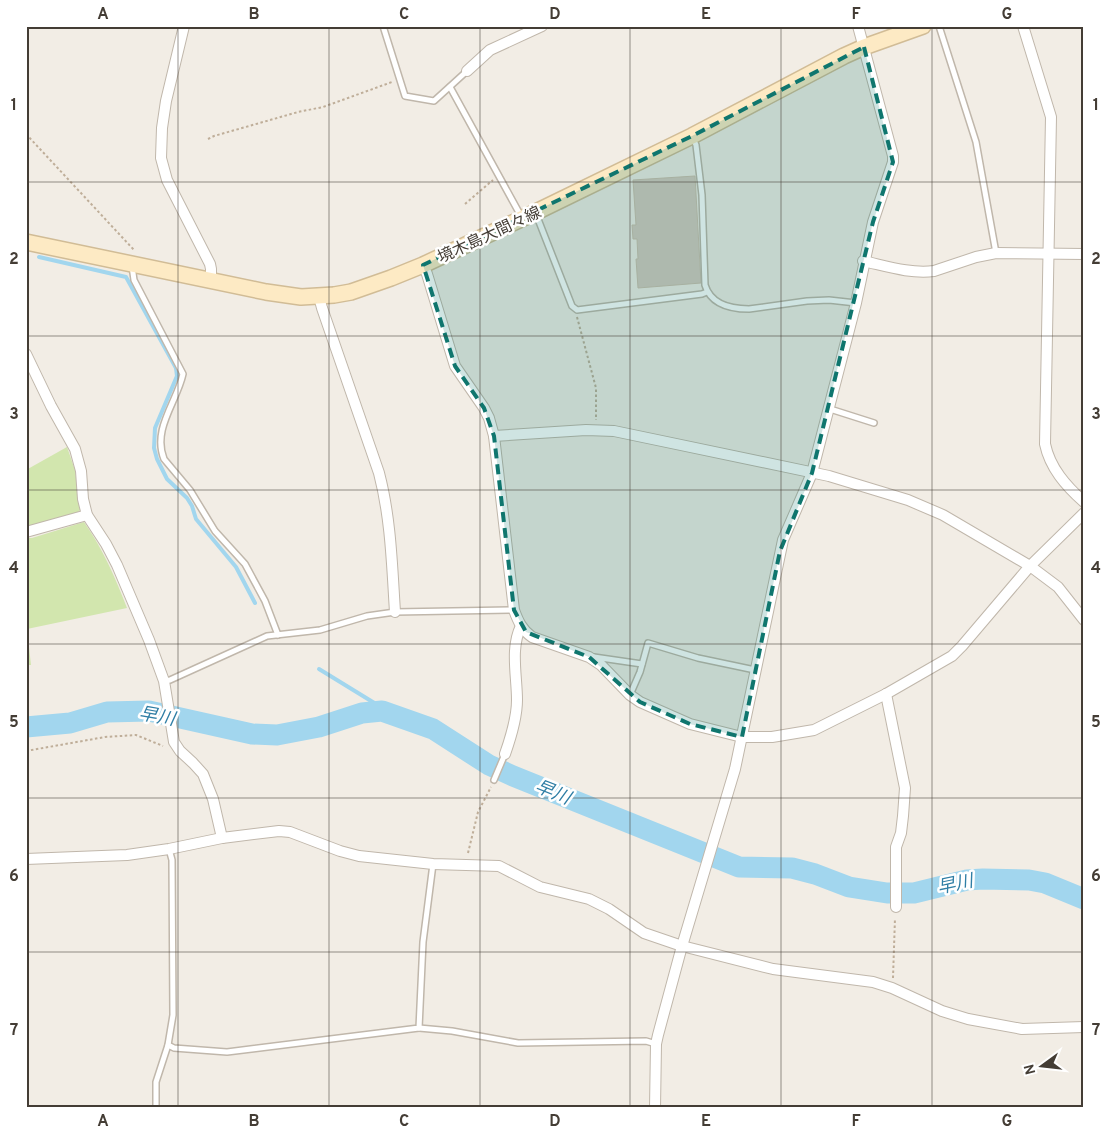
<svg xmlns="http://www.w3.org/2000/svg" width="1110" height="1134" font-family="Overpass,'Noto Sans JP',sans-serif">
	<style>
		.green { fill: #d2e6ae }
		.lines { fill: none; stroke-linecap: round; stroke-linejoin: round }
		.stream { stroke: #a2d6ee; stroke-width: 4 }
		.river { stroke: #a2d6ee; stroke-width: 21 }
		.building { fill: #d6cabe; stroke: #cebfae }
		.service-casing { stroke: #c0b7ab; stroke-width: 8 }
		.minor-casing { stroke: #c0b7ab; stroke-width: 12 }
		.secondary-casing { stroke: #d1bc96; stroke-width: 18 }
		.path { stroke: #bfae99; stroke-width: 2; stroke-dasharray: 2.5 2.5; stroke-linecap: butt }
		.service { stroke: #fff; stroke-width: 5 }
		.minor { stroke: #fff; stroke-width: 10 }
		.secondary { stroke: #fdeac4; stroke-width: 15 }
		.marked { fill: #0f766e; fill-opacity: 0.2; stroke: #0f766e; stroke-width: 4; stroke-dasharray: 10 6; stroke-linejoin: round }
		.grid { fill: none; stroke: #443d35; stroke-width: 1; stroke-opacity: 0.55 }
		.labels { text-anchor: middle; stroke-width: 5; stroke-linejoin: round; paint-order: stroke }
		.street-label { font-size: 16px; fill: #443d35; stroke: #fff }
		.water-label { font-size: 18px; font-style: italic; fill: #2f7ea5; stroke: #fff }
		.neatline { fill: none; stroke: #443d35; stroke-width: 2 }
		.grid-label { font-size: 16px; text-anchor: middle; font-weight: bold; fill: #443d35 }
	</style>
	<rect width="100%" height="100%" fill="#f2ede5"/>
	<g class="green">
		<path d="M67,447L75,470L80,510L78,512L26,528V470Z"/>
		<path d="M84,522C103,549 115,577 127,608L27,629L31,665H26V538H32Z"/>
	</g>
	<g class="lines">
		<g class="stream">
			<path d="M39,257L126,277L176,368L177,376L155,428L154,448L157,459L167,479L187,498L192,506L196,519L236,567L255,603"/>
			<path d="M319,669L376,704L382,711"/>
		</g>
		<path class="river" d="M26,727L70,723L107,712L149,711L252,734L277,735L319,727L362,713L382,711L433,729L489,765L513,776L739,867L792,868L815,874L849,887L887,893H914L967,880L983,879L1029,880L1045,883L1084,899"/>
	</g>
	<path class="building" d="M695,176L701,283L638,288L636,259H638L637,239H633L632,225H636L633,180Z"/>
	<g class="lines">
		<g class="service-casing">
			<g id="service">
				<path d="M383,26L405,96L434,101L467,71"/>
				<path d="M939,26L976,142L996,253"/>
				<path d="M450,87L522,218"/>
				<path d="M693,138L696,145L702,195L705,285C711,305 732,309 749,309L807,301L829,300L856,303"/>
				<path d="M536,214L572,306L577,310L702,294L707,292"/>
				<path d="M132,266L134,280L183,374C177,402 152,429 164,459L190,490L215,531L245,564L265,601L278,635"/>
				<path d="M830,409L874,423"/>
				<path d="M594,657L642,664"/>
				<path d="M164,681L170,680L267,636L320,630L367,616L395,612L514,610"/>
				<path d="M630,695L640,672L648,643L698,658L755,670"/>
				<path d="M494,780L505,754"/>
				<path d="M419,1028L452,1031L518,1043L646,1041L656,1044"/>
				<path d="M168,1045L174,1048L227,1052L419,1028L423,942L433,864"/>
				<path d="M156,1108V1082L168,1045L173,1015L172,860L169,849"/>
			</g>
		</g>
		<g class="minor-casing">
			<g id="minor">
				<path d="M184,26L166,101L162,128L161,158L167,180L210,264L211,269V280"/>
				<path d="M1023,26L1051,117L1045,444C1050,468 1066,486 1084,502"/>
				<path d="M467,71L490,50L542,26"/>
				<path d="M863,261C886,266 910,274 934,271L976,257L996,253L1084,254"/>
				<path d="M423,265L427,274L455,366L484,408L489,418L494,436L514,610C518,621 522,630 532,637L589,657L601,665L630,695L640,702L690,724L742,737H772L814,730L886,694L952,656L962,646L1030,566L1084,513"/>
				<path d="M319,297L322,308L379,473C391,519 392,566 395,612"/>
				<path d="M26,354L51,406L75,449L81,471L83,499L87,515L106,544L117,565L149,640L164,681L174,742L180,751L193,763L203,774L213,799L222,838"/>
				<path d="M494,436L586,430L614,431L829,476L908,500L943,515L1030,566L1058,587L1084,620"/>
				<path d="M26,532L87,515"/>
				<path d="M886,694L905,788L903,816L901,833L896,847V907"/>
				<path d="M505,754C511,737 517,718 517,700C517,676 510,648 521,626"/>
				<path d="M26,859L127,855L169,849L222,838L279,831L290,832L340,851L359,856L433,864L499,866L540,887L589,899L609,909L644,933L682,946L773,969L873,982L892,988L942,1011L968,1019L1022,1029L1084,1027"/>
				<path d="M655,1108L656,1044L658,1035L682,946L735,769L783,540L812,473L856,303L873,222L893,162V156L858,26"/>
			</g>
		</g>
		<g class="secondary-casing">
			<path id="secondary" d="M26,242L266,292L301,297L334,295L351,292L391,278L423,265L536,212L692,136L844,56L864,47L923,26"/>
		</g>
		<g class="path">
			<path d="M26,134L134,250"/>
			<path d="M208,139L214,136L298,112L323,107L392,82"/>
			<path d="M465,204L493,180"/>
			<path d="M577,317L596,388V420"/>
			<path d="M26,751L105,737L136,735L163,746"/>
			<path d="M468,853L478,812L491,787"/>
			<path d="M893,978L895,918"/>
		</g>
		<use href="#service" class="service"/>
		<use href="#minor" class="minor"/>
		<use href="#secondary" class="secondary"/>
	</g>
	<path class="marked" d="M864,47L893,162L873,222L812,473L780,551L742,737L690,724L640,702L589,657L526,632L514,610L494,436L484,408L455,366L423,265L692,136Z"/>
	<path class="grid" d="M178,26V1108M329,26V1108M480,26V1108M630,26V1108M781,26V1108M932,26V1108M26,182H1084M26,336H1084M26,490H1084M26,644H1084M26,798H1084M26,952H1084"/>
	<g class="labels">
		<g class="street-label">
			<text transform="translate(489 234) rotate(-25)" y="6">境木島大間々線</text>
		</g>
		<g class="water-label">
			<text transform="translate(157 716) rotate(10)" y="6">早川</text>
			<text transform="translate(553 792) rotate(22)" y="6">早川</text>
			<text transform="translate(955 884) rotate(-12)" y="6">早川</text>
		</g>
	</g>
	<rect width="1110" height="1134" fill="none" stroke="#ffffff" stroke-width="55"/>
	<g transform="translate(1042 1066) rotate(255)" stroke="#ffffff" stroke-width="4" paint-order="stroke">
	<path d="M0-4L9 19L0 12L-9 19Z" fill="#443d35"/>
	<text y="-8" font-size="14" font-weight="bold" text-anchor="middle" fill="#443d35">N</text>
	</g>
	<rect x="28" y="28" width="1054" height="1078" class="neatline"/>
	<g class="grid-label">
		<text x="103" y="19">A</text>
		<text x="254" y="19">B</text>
		<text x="404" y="19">C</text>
		<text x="555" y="19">D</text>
		<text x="706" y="19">E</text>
		<text x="856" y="19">F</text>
		<text x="1007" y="19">G</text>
		<text x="14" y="110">1</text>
		<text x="1096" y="110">1</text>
		<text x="14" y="264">2</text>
		<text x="1096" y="264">2</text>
		<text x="14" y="419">3</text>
		<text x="1096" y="419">3</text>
		<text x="14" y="573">4</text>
		<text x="1096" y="573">4</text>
		<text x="14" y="727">5</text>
		<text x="1096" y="727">5</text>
		<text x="14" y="881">6</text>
		<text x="1096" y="881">6</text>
		<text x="14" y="1035">7</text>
		<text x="1096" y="1035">7</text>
		<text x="103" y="1126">A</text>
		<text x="254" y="1126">B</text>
		<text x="404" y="1126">C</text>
		<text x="555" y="1126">D</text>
		<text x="706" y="1126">E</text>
		<text x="856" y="1126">F</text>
		<text x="1007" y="1126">G</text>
	</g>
</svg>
